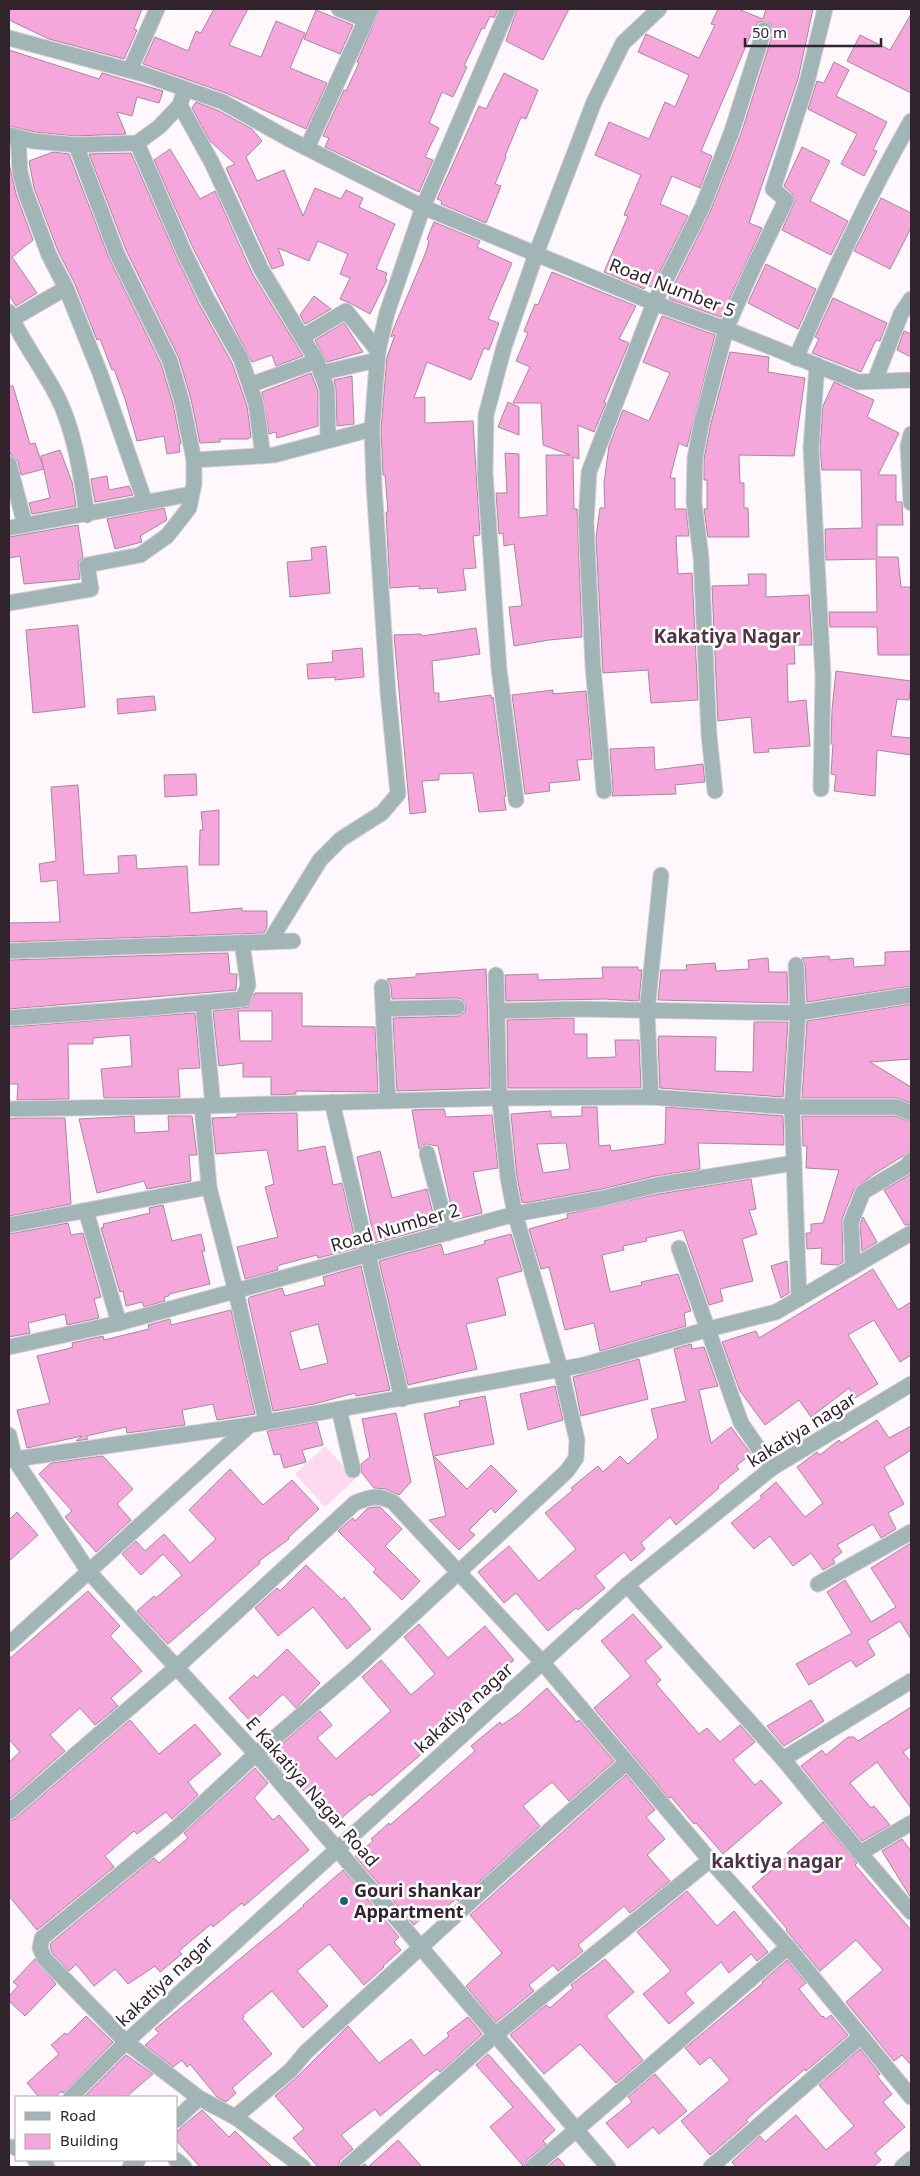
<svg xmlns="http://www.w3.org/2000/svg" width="920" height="2176" font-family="'Noto Sans',sans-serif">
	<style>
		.green { fill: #fddaf1 }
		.building { fill: #f5a7dc; stroke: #a7889d; fill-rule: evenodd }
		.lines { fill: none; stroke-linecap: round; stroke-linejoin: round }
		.minor-casing { stroke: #d9d1d6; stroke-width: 17 }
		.minor { stroke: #a1b4b6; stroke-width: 15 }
		.poi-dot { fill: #18656e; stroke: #fff; stroke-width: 2 }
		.labels { text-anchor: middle; stroke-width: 5; stroke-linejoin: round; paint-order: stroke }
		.street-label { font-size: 18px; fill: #30232b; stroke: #fff }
		.poi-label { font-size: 18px; font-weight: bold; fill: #30232b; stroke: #fff; text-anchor: start }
		.neighbourhood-label { font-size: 19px; font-weight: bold; fill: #4f3446; stroke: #fff }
	</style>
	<rect width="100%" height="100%" fill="#fef7fc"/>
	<path class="green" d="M325,1446L355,1479L325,1507L295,1474Z"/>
	<g class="building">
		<path d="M9,9H142L134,29L137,30L124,59L49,39L9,20Z"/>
		<path d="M214,9H248L229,45L261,57L276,21L305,33L290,68L327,83L306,129L226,93L143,64L155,37L188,51L196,31L201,33Z"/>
		<path d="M380,9H498L494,18L490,16L484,29L482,28L464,66L467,67L453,97L442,92L429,123L439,128L425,157L433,160L419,192L325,147L329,138L323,136L344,90L346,91L359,63L357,62Z"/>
		<path d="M517,9H569L543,60L506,41Z"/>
		<path d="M718,9H738L763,19L766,9H813L798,79L749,223L762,228L721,317L669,299L670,295H669L710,212L741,134L773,33L771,24L762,21L757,23L753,34H751L701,151L712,156L700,188L672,176L660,204L688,216L652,287L646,285L644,289L604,272L628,216L624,215L641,175L595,155L609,122L649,139L665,102L675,107L689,75L638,52L646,34L699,58L715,25L711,24Z"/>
		<path d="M316,10L353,25L340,54L304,39Z"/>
		<path d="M911,14V93L847,61L860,35L890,50Z"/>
		<path d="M9,50L99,79L102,73L163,91L159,103L137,97L132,116L117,112L126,134L76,136L35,132L9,126Z"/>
		<path d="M834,62L849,70L836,96L887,122L873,150L877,151L864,176L841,164L857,134L808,109L817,81L824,83Z"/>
		<path d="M504,73L538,90L526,119L521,117L505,156L506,157L495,184L501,186L486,223L441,204L442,201L437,199L479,106L486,109Z"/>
		<path d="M196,102L219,111L252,129L262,141L246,157L257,181L284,170L303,216L315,188L341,199L346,190L363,198L359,207L395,224L376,269L387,273L385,279L387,280L370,314L350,303L340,299L350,278L340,274L348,254L318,241L309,261L278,248L284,265L272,269L226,168L235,164L210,141L192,108Z"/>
		<path d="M802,147L830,161L810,201L848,221L831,255L782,230L795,201L792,193L784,186Z"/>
		<path d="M170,149L200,199L215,191L252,273L303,356L276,366L272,355L252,362L193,248L154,160Z"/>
		<path d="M53,152L69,154L109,258L161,364L173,404L181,444H179L180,452L167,454L164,436L137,441L125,399L114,369L112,370L100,339L97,340L75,284L58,251L34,188L29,161Z"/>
		<path d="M131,153L176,256L198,302L232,363L247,406L251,437L248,439H220V442L200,443L191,399L179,358L126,250L89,154Z"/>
		<path d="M9,167H10L16,194L33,240L12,257L37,293L16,306L9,295Z"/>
		<path d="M881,198L911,213V228L890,269L854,251Z"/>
		<path d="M434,222L480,241L477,247L512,263L488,319L499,323L489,350L484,348L471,380L427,362L414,398L425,397V423L473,421L480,535L473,536L476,568L463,569L466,590L438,593L437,588L419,589V586L390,588L386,512H388L385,475H383L381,429L387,357L395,335L391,337L393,330L426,252L429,241L427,239Z"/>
		<path d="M766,264L816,289L798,329L748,303Z"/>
		<path d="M552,272L636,306L619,339L629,343L604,402L606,403L594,432L578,425L579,459L573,457L574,509H577L582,637L549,640L514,646L509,607L522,606L514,544L504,546L503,533L499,534L496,493H507L505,453L519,454V518L547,515L546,455H570L543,445L541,403H513L530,367L516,361L528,333L524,331L535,304L538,305Z"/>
		<path d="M314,296L331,309L305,324L300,315Z"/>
		<path d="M833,298L887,323L880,341L876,340L861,372L812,353L819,339L815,337Z"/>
		<path d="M662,316L715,335L687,447L679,443L670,478H675V509H686L689,536H676L678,574L692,573L698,700L651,703L648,670L603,673L596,537L600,508H605L604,483L609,446L623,410L649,421L670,373L643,362Z"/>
		<path d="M344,323L363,352L327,362L315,340Z"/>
		<path d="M904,331L911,334V357L897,350Z"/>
		<path d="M730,352L769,357L768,372L805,378L794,456L739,455L740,483H744V508H748L749,537H708L704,509H707V480H704V459L710,427Z"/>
		<path d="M311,373L318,391V426L277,438L276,432L269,434L262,392Z"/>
		<path d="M352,376L354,424L337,426L336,389L334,380Z"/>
		<path d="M834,382L874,400L867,417L899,433L878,475H896V502H902L903,525H877V557H898L901,587H911V655H878L877,627H830L829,612H877L876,559L826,560L825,529L862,528L861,470H822L820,448L823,406Z"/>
		<path d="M9,386H13L30,444L35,443L44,469L21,475L18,461L11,455L9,450Z"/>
		<path d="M508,402L519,407V435L498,427Z"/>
		<path d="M60,450L72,482L76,506L32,514L29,503L50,498L41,456Z"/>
		<path d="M107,476L109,490L129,486L133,495L95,502L91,479Z"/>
		<path d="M164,508L167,520L140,536L142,542L115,549L107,519Z"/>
		<path d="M78,525L83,557L78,562L80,579L24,584L20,556L9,558V537Z"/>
		<path d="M326,546L330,593L290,597L287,562L312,560L311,548Z"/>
		<path d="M748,574H766V597L809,595L812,645H794L795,664H787L788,702L806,700L810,746L768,749L769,752L754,753L751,717L718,721L712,586L749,585Z"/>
		<path d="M78,625L85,707L33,713L26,630Z"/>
		<path d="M476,628L480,654L432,661L434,693H439V702L491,695V698L493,697L506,796L504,797L506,810L479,812L473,773L439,774V780L422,781L426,812L410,814L394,635L421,634L422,636Z"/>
		<path d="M362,648L364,677L335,680V677L308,679L307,664L333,662L332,651Z"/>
		<path d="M836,671L911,681L909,700L897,699L891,736L911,738V755L877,750L875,796L834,791L836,775L831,774L833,744H831L832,710Z"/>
		<path d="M553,690V694L586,691L592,759L577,760L580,780L549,783L550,791L525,794L512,695Z"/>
		<path d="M154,696L156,710L118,714L117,699Z"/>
		<path d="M654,747L655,770L703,764L705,782L675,785L676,794L612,796L613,790L610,749Z"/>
		<path d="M196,774L197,795L165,797L164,775Z"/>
		<path d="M78,785L84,875L119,873L118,856L136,855L137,869L187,866L190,913L242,908V911H267V927L264,933L9,942V923L60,922L57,880L41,882L39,864L56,861L51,787Z"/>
		<path d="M219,810V865H199L200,830H203L201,812Z"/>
		<path d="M911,951V986L807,1002L805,965L802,958L829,956L830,960L853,958L854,967L885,965V952Z"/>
		<path d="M228,953L230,974H237L236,990L9,1009V960Z"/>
		<path d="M768,958L769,972H787L788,1003L658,1000L661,970H687L686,965L715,963L716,971L749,969L748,960Z"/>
		<path d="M602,967H638V970H642L639,1001L604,999L506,1001L505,975L538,974V980L603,978Z"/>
		<path d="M486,969L490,1088L397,1091L393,1018L458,1016L465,1012L466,1006L462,999L457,998L392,999L391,986L387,979L416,977V974Z"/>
		<path d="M255,993H302V1026L375,1027L378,1092L296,1091V1094L271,1095V1077H243V1063L219,1066L213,1011L248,1007ZM238,1011H272V1041H240Z"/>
		<path d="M911,1004V1059L870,1062L911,1087V1103L897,1098H802L807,1021Z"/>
		<path d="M195,1013L200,1068L178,1069L180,1097L104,1098L101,1069L132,1066L130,1035L93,1038V1044H68L69,1099L17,1100L18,1084H9V1027Z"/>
		<path d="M574,1018V1034H587V1058L616,1057L615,1040H639L641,1088H508L507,1020Z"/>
		<path d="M754,1022H788L783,1097L660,1088L658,1039L659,1036L716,1037L715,1071L753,1072Z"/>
		<path d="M582,1107H597L599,1146L610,1145L611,1151L665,1144L666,1107L783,1116L784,1145L698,1143L700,1169L655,1176L602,1189L525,1203L522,1202L517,1177L511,1114L551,1111V1117L582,1116ZM566,1143L570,1169L543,1173L537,1144Z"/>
		<path d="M444,1109L446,1117L492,1115L498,1168L473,1172L482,1213L454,1220L438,1146L425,1144L419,1149L412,1110Z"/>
		<path d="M297,1113L298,1151L325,1146L333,1185L342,1183L357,1248L318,1258L317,1255L280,1265L277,1267L278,1270L245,1279L237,1247L278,1237L265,1187L274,1184L267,1150L216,1154L212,1118L237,1117V1114Z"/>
		<path d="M134,1116L135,1133L169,1131L168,1116H192L197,1155H189L191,1181L147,1189L144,1181L97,1193L79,1119Z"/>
		<path d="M802,1116H895L911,1122V1151L874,1174L854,1189L842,1219L843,1262L838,1265L821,1264L822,1248L807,1249L806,1233H811V1224L823,1223L839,1170L806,1168L807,1146H803Z"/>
		<path d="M16,1118H65L71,1204L9,1216V1119Z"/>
		<path d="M380,1151L392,1198L427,1189L436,1226L375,1243L357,1157Z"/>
		<path d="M911,1174V1224L905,1225L884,1190Z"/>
		<path d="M751,1179L756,1209L749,1210L757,1234L742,1239L753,1281L720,1289L723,1301L709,1305L683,1230L646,1238L647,1241L623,1246L624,1250L602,1255L610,1292L642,1285L641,1282L678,1274L691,1311L684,1313L686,1326L600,1351L594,1323L565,1330L549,1267L541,1269L529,1229L568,1218L567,1214L659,1194Z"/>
		<path d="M163,1205L172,1241L201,1234L205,1251H202L210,1284L169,1294V1296L164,1297L165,1301L144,1307L142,1302L126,1306L123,1291L120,1292L101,1228L104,1227L103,1224L150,1213L149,1208Z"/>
		<path d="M863,1217L877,1242L862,1251L860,1224Z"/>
		<path d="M68,1223L71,1235L83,1233L101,1297L94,1299L99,1318L67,1325L65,1314L28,1323L30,1333L9,1337V1234Z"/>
		<path d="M511,1234L522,1271L497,1278L506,1315L466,1324L477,1369L408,1385L379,1261L441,1244L444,1255L485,1244L484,1241Z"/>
		<path d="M787,1261L789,1293L781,1298L771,1266Z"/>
		<path d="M361,1266L390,1390L356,1396L355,1393L314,1404L273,1411L248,1299L250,1297L282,1288L285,1296L325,1285L323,1277ZM318,1324L328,1363L300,1370L290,1332Z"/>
		<path d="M873,1269L898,1310L911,1302V1355L900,1362L874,1320L848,1335L878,1384L855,1398L849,1388L811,1417L799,1400L765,1425L740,1391L722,1342L756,1331L759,1338Z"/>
		<path d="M231,1310L255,1414L217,1420L213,1404L182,1410L185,1425L127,1433L126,1427L86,1436L88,1439L76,1441L82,1436L27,1448L17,1410L50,1403L37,1356L67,1349L73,1347L72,1343L103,1336L104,1340L149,1329L148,1325L170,1319L171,1325Z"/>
		<path d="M691,1344L692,1349L704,1347L718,1386L699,1390L711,1443L731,1427L751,1454L736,1466L739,1469L718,1486L719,1488L676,1525L670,1517L641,1543L645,1549L631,1561L624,1552L595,1576L605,1588L578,1610L576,1608L548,1631L516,1593L504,1603L478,1572L509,1546L539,1581L576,1549L545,1513L573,1490L571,1488L598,1466L603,1472L620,1456L628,1464L658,1437L651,1409L686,1401L674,1349Z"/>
		<path d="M639,1359L648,1399L581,1416L573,1377Z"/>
		<path d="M555,1386L563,1420L528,1430L520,1394Z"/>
		<path d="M485,1396L494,1444L434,1456L467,1489L491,1465L517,1491L495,1513L491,1508L469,1530L475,1535L459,1550L429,1520L446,1516L424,1414L460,1406L459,1401Z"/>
		<path d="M396,1413L411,1482L399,1495L386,1489L374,1488L362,1473L361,1464L370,1457L362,1419Z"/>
		<path d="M877,1420L889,1438L911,1426V1450L884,1467L904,1504L888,1513L896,1529L881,1538L873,1524L837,1545L842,1552L833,1559L835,1563L823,1570L811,1553L793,1566L770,1536L754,1549L731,1523L762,1498L760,1496L776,1482L805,1517L823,1503L797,1467L817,1452L820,1455L839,1440L841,1443Z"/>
		<path d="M317,1422L323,1445L302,1450L306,1462L284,1468L280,1454L274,1455L267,1431Z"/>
		<path d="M103,1456L133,1489L117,1504L131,1520L96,1552L65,1517L72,1511L39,1474L51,1463Z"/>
		<path d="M230,1469L263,1505L292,1480L319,1509L288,1538L289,1539L259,1561L260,1563L205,1612L168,1644L137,1611L154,1596L156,1598L182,1575L163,1554L141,1575L122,1554L136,1541L145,1551L164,1534L190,1563L216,1539L189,1510Z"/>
		<path d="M375,1507H380L402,1529L385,1546L420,1581L402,1600L373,1572L376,1569L338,1531L353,1518L355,1521L368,1508Z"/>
		<path d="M17,1512L38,1535L9,1561V1520Z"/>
		<path d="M911,1543V1639L900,1621L867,1641L875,1655L856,1667L851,1660L809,1685L796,1664L852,1633L827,1592L845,1580L871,1622L896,1607L871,1568Z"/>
		<path d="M306,1565L342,1600L344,1597L371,1629L347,1649L313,1607L278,1636L255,1608L277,1588L280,1591Z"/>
		<path d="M88,1591L120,1626L110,1636L142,1671L111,1698L118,1706L95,1725L80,1708L50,1735L65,1751L9,1800V1762L20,1752L9,1739V1659Z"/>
		<path d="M633,1614L662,1647L645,1661L661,1680L656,1684L699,1734L707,1728L720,1742L740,1725L755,1742L733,1760L755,1785L761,1780L782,1803L723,1854L696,1823L694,1824L671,1797L669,1798L594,1708L631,1676L601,1641Z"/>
		<path d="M419,1624L448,1658L485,1626L514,1660L477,1691L479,1693L421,1746L425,1751L372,1796L370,1794L333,1825L285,1769L282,1771L269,1755L320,1711L332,1725L317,1738L336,1759L391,1711L362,1677L381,1660L411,1695L435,1674L404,1637Z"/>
		<path d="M287,1649L320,1683L296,1708L283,1694L252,1723L229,1698L254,1675L257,1678Z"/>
		<path d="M547,1688L577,1722L579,1720L614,1761L569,1801L552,1782L523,1806L540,1826L458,1901L456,1899L438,1914L433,1908L414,1925L355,1856L373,1841L371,1839L389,1823L390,1825L475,1751L471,1746L500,1722L502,1725L518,1714Z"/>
		<path d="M811,1700L824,1721L784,1746L767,1726Z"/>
		<path d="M911,1707V1746L903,1752L911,1762V1808L877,1762L850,1783L871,1808L874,1806L890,1825L862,1841L801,1766L822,1750L826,1755L848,1737H854L858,1741Z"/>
		<path d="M130,1720L159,1754L195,1724L221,1754L188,1782L198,1795L172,1819L166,1812L137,1834L134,1831L105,1856L114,1867L37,1930L9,1896V1821L15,1819Z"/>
		<path d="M255,1768L268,1783L254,1798L273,1820L279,1815L309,1850L244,1906L242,1903L213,1927L211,1924L179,1951L182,1954L160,1972L155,1966L128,1984L115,1969L94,1986L76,1964L69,1971L53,1954L50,1947L51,1943L154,1858L159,1863L188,1838L184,1833Z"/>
		<path d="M626,1775L655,1810L646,1817L665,1839L647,1855L670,1881L630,1913L624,1906L578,1945L583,1951L558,1971L553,1965L529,1985L534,1991L496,2022L466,1986L502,1953L470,1915Z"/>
		<path d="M823,1822L857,1863L855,1865L911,1930V2065L902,2055L894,2061L846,2002L883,1970L856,1940L820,1971L786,1930L787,1929L752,1887L789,1855L787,1853Z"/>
		<path d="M902,1839L911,1851V1898L882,1851Z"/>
		<path d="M343,1870L399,1937L394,1942L401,1950L383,1966L384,1967L364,1985L329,1944L297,1971L328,2006L303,2028L272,1991L243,2015L244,2017L242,2018L272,2054L232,2088L236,2093L226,2102L217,2097L190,2064L187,2067L182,2060L173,2067L145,2045L159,2033L155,2029L304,1906L303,1905Z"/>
		<path d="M687,1891L717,1926L734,1911L768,1952L757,1961L751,1954L729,1973L721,1962L685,1993L694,2003L669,2024L643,1994L671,1971L637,1932Z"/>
		<path d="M35,1959L56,1984L25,2016L9,2001V1996L18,1986L13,1982Z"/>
		<path d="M605,1959L634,1992L606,2016L643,2060L616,2083L580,2044L544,2074L510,2035L546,2005L550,2008L573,1988L571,1985Z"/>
		<path d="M787,1960L806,1983L799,1989L822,2017L823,2016L826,2019L831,2015L848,2035L806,2071L805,2069L765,2103L746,2120L748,2122L710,2155L681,2121L730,2080L710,2057L700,2065L685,2048L763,1983L762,1982Z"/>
		<path d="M86,2016L113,2042L63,2093L62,2091L55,2097H39L27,2083L59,2054L51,2045L65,2033L67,2035Z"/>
		<path d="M468,2017L482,2034L440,2072L437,2069L380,2116L375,2109L341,2135L353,2149L340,2160L338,2167H318L293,2138L304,2129L275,2096L297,2077L348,2026L379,2063L411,2039L424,2056L449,2036L447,2033Z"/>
		<path d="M860,2049L880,2074L877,2076L892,2094L883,2102L905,2127L875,2153L881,2160L873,2167H736L732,2162L760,2136L765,2142L796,2115L826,2150L854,2126L819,2085Z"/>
		<path d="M488,2054L555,2130L543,2141L546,2144L527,2160L524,2167L490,2127L513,2107L476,2065Z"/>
		<path d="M126,2055L153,2074L126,2097H84Z"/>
		<path d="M655,2074L687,2111L659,2134L653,2127L628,2148L606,2123L632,2102L628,2097Z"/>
		<path d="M202,2110L229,2137L235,2131L272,2167H200L176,2140V2132Z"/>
		<path d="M398,2140L422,2167H361L365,2164L368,2167Z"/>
		<path d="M558,2158L566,2167H547Z"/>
	</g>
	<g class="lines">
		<g class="minor-casing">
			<g id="minor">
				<path d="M339,9L366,20"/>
				<path d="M9,38L143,74L223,102L287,138L423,207L654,303L726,329L858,382L911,380"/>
				<path d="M130,70L157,9"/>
				<path d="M185,89L180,105L159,127L137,143L76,145L117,254L170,361L182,402L194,460L274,455L372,429"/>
				<path d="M180,105L212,163L261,269L302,337L346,311L378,351"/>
				<path d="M10,135L33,141L76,145"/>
				<path d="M18,137L20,172L25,191L49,255L66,288L100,373L145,502"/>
				<path d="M137,143L184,252L206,297L241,359L256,404L263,456"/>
				<path d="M307,148L371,9"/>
				<path d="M9,312C22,342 42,367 57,396C75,431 81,476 87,515"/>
				<path d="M9,321L66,288"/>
				<path d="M796,358C831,277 867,198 911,121"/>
				<path d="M317,361L327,389L328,440"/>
				<path d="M817,365L811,448L823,676L821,789"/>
				<path d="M321,373L377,360"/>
				<path d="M875,380L901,314L911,299"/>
				<path d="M250,385L317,361L302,337"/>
				<path d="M911,434L908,446L911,503"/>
				<path d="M9,464L25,525"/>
				<path d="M9,528L191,494"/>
				<path d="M9,603L91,589L87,565L140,555L167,536L189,508L194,484V460"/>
				<path d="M604,791L593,666L586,522L589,472L654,303L702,208L732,131L764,30"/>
				<path d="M715,791L709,735L701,557L694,502L695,458L701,425L726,329L753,268L786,200L773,189L807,82L825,9"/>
				<path d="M516,800L499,669L485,473L486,415L504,347L536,254L594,102L623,43L659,9"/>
				<path d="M270,941L320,860L341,839L382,813L398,794L388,693L374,485L372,429L378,351L387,313L423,207L508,9"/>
				<path d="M9,951L293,941"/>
				<path d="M796,965L798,1013L792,1107L799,1299"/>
				<path d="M382,987L388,1101"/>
				<path d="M203,1003L213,1105"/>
				<path d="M384,1009L457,1007"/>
				<path d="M498,1011L578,1009L798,1013L911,995"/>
				<path d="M9,1018L149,1008L243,999L248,985L242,942"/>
				<path d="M651,1097L647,1012L661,875"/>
				<path d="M332,1102L402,1399"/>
				<path d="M202,1106L209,1187L236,1292L266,1421"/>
				<path d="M9,1109L202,1106L500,1098L651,1097L792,1107H897L911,1113"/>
				<path d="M427,1153L448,1233"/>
				<path d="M86,1211L119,1323"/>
				<path d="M9,1225L209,1187"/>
				<path d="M679,1248L741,1423L772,1468"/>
				<path d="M853,1267L851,1222L863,1192L907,1166L911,1160"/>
				<path d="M9,1347L119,1323L515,1214L604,1198L657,1185L794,1163"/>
				<path d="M339,1409L353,1470"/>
				<path d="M9,1435L15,1460L89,1572L256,1754L608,2167"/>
				<path d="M9,1460L250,1425L584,1365L709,1329L776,1312L911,1233"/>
				<path d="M818,1584L911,1532"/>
				<path d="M627,1585L783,1759L860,1853L911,1912"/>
				<path d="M9,1644L250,1425"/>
				<path d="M783,1759L911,1681"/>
				<path d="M9,1812L177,1667L355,1503C370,1497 378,1494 393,1502L543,1663L710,1860L788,1947L911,2097"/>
				<path d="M860,1853L911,1823"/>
				<path d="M71,2097L126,2042L627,1585L772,1468L911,1384"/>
				<path d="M235,2117L291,2070L306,2052L527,1850L626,1763"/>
				<path d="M176,2120L199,2098"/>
				<path d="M13,2147L16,2148"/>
				<path d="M35,2160L47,2167"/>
				<path d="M176,2160L184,2167"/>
				<path d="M130,2167L138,2160"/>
				<path d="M303,2167L235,2117L199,2098L126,2042L45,1959L40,1948L42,1938L174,1830L256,1754L356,1668L567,1471L576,1458L577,1440L561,1371L515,1214L508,1178L499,1093L496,975"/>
				<path d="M347,2167L495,2035L710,1860"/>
				<path d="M533,2167L788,1947"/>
				<path d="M711,2167L861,2036"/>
				<path d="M902,2167L911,2159"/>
			</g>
		</g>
		<use href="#minor" class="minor"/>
	</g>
	<circle class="poi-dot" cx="344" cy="1901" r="5"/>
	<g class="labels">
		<g class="street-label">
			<text transform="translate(672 288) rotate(21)" y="6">Road Number 5</text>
			<text transform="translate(395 1228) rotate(-16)" y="6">Road Number 2</text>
			<text transform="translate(802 1430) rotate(-32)" y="6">kakatiya nagar</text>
			<text transform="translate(464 1708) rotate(-42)" y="6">kakatiya nagar</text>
			<text transform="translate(312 1792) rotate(49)" y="6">E Kakatiya Nagar Road</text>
			<text transform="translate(165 1981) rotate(-43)" y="6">kakatiya nagar</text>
		</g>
		<g class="poi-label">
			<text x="354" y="1897">Gouri shankar<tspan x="354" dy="21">Appartment</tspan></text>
		</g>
		<g class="neighbourhood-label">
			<text x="727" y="643">Kakatiya Nagar</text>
			<text x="777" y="1868">kaktiya nagar</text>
		</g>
	</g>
	<rect width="920" height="2176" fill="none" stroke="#30232b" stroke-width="20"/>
	<rect x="15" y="2096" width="162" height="65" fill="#ffffff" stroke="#aca7aa"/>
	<rect x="25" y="2112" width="25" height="8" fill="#a1b4b6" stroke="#aca7aa"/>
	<text x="60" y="2121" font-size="15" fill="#30232b">Road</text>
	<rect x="25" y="2134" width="25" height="15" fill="#f5a7dc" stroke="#aca7aa"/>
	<text x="60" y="2146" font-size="15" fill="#30232b">Building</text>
	<path d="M745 38v8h136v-8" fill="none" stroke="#30232b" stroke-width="2.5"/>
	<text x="752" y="38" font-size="15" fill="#30232b" stroke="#ffffff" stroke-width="4" paint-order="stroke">50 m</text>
</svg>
